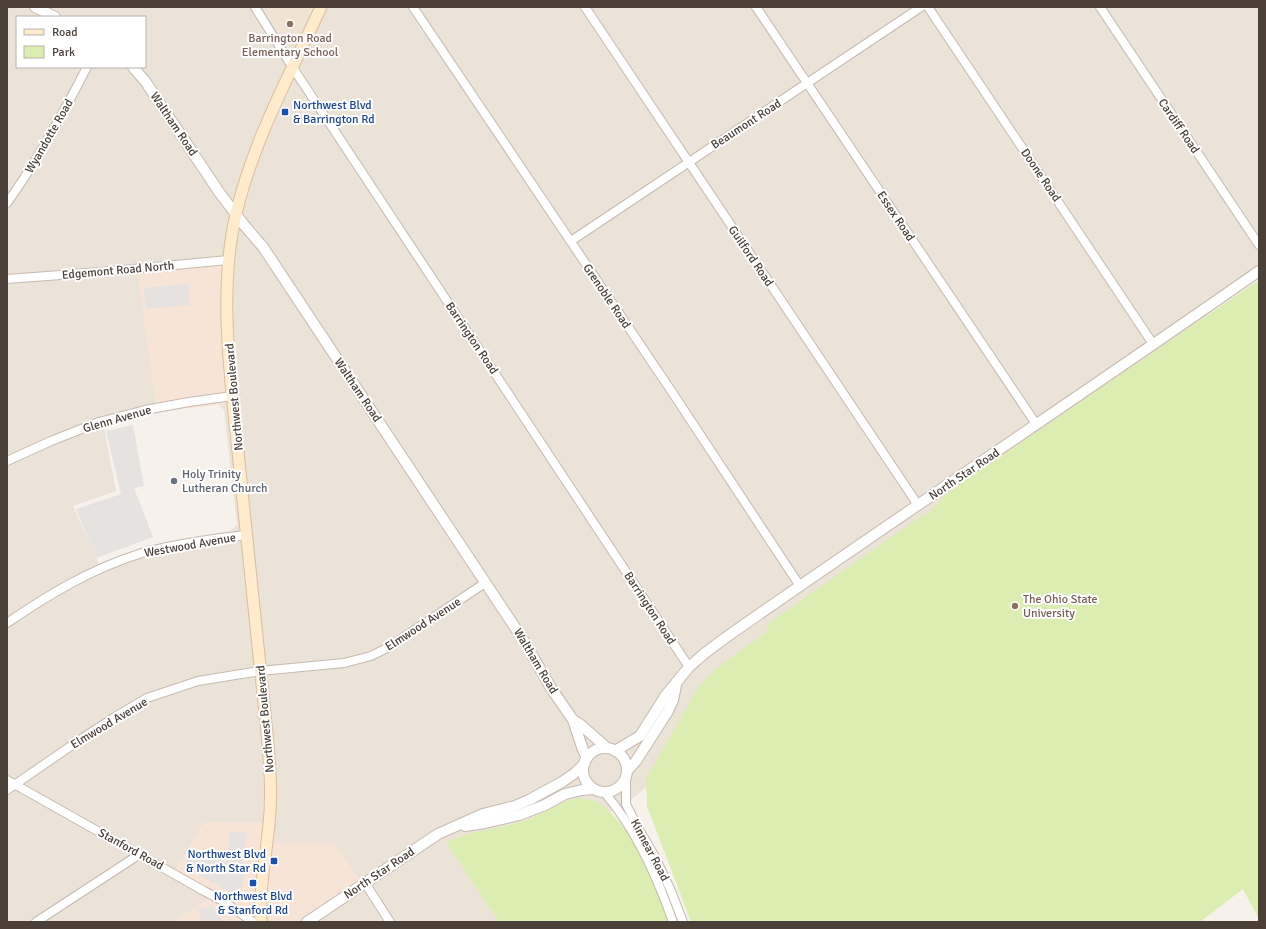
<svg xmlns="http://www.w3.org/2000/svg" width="1266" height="929" font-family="Signika,sans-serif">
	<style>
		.residential { fill: #ebe2d8; fill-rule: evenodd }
		.commercial { fill: #f8e4d6 }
		.education { fill: #f0e3d4 }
		.green { fill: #dcedb1 }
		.parking { fill: #e5e2df }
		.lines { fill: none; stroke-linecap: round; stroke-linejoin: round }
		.minor-casing { stroke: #c6baaf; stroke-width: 10 }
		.tertiary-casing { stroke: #c6baaf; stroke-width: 12 }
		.secondary-casing { stroke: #dcbf9a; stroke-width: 13 }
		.minor { stroke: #fff; stroke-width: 8 }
		.tertiary { stroke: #fff; stroke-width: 10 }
		.secondary { stroke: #ffeacc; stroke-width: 11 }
		.education-dot { fill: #8d6e63; stroke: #fff; stroke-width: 1.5 }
		.transit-dot { fill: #1a4fb4; stroke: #fff; stroke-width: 1.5 }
		.worship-dot { fill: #6b7280; stroke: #fff; stroke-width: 1.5 }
		.labels { text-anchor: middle; stroke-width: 4; stroke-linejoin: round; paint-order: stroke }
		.education-label { font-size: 12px; fill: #785e54; stroke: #fff }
		.transit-label { font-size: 12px; fill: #164399; stroke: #fff; text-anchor: start }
		.street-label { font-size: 12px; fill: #4b4038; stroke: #fff }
		.worship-label { font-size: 12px; fill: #5b616d; stroke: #fff; text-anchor: start }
	</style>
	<rect width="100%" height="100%" fill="#f6f1eb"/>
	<path class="residential" d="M7,7H265L275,21V26L287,39H292L300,33L312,7H1259V271L626,804L610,812L600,804L565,802L541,814L523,821L461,836L446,842L499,922H311L215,892L207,900L173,922H7ZM17,17H145V67H17ZM139,275L234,334L240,402L218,404L224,410L237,525L230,531L165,542L126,554L99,564L73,506L116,491L104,428L157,412Z"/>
	<g class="commercial">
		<path d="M234,263V334L240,402L157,412L138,275Z"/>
		<path d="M204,822L272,823L269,843H334L364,886L311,922H173L207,900L215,892L174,871Z"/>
	</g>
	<path class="education" d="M265,7H312L300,33L292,39H287L281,37L277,32L275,21Z"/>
	<g class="green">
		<path d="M1259,280V919L1243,889L1200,922H691L647,806L646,779L699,686L716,669L769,630L766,625L917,519L930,512L946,494Z"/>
		<path d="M579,798C587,799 594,800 600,804C607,808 613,815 618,821C643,850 656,887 669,922H499L446,842C470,831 497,829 523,821C542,815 559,801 579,798Z"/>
	</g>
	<g class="parking">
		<path d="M188,284L190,305L146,309L144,288Z"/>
		<path d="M133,425L144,486L134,488L153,537L96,558L76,509L121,494L106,431Z"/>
		<path d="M230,832L246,833L243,886L231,893L186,867L187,858L228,860Z"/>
		<path d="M212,906L222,922H202L198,910Z"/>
	</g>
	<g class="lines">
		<g class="minor-casing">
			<g id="minor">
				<path d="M255,7L293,68L689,667"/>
				<path d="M413,7L674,395L800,586"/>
				<path d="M585,7L918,505"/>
				<path d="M756,7L1036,424"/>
				<path d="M928,7L1153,344"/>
				<path d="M1100,7L1259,245"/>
				<path d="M7,203C38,160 63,114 87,67"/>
				<path d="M571,241L921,7"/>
				<path d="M7,279L101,272L228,260"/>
				<path d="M7,461L51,441L99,422L145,410L189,402L232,396"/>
				<path d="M7,623C48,595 91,569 139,554C146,551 155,550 162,548C190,542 218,538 247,535"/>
				<path d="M626,777V804L637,826L655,857L671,891L683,922"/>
				<path d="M7,780L204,891L223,901L253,922"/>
				<path d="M7,790L81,739L115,717L147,698L198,681L260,671L344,663L371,656L389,647L485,583"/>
				<path d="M604,792C636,829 657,876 673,922"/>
				<path d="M365,883L390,922"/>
				<path d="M36,922L140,854"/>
			</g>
		</g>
		<g class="tertiary-casing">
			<g id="tertiary">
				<path d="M35,7L55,17"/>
				<path d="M133,67L145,81L219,192L244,225L263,247L524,641L551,688L573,720L583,750L587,758"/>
				<path d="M573,720L581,725L607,748"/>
				<circle cx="605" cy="770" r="22"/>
				<path d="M615,751L640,736L666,695L689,667L705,653L725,638C902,514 1082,395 1259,271"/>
				<path d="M627,771L636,761L668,711L673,700L676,685"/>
				<path d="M465,826L485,823L519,815L545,805L565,794L582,790L593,789"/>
				<path d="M307,922L438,834L483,814L515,806L529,800L562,782L575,773L585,763"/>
			</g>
		</g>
		<g class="secondary-casing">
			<path id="secondary" d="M261,922C259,889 266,856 269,824C272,797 270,770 268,743C259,653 249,562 240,471C232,389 217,295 236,214C253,141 290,74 321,7"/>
		</g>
		<use href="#minor" class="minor"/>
		<use href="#tertiary" class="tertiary"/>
		<use href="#secondary" class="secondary"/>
	</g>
	<g class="education-dot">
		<circle cx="290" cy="24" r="4"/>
		<circle cx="1015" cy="606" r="4"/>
	</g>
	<g class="transit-dot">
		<rect x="281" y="108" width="8" height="8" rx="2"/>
		<rect x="270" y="857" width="8" height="8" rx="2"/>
		<rect x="249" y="879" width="8" height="8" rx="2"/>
	</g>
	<circle class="worship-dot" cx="174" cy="481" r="4"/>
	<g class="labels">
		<g class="education-label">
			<text x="290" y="42">Barrington Road<tspan x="290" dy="14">Elementary School</tspan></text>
			<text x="1023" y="603" text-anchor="start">The Ohio State<tspan x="1023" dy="14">University</tspan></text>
		</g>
		<g class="transit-label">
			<text x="293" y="109">Northwest Blvd<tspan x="293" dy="14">&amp; Barrington Rd</tspan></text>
			<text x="266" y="858" text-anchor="end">Northwest Blvd<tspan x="266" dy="14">&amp; North Star Rd</tspan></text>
			<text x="253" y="900" text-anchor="middle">Northwest Blvd<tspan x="253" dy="14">&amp; Stanford Rd</tspan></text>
		</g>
		<g class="street-label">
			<text transform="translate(174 124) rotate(56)" y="4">Waltham Road</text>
			<text transform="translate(746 124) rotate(-33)" y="4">Beaumont Road</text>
			<text transform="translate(1179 126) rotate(56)" y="4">Cardiff Road</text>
			<text transform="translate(49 136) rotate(-60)" y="4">Wyandotte Road</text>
			<text transform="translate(1041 175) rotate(56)" y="4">Doone Road</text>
			<text transform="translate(896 216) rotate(56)" y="4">Essex Road</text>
			<text transform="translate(751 256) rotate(56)" y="4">Guilford Road</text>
			<text transform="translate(118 270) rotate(-5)" y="4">Edgemont Road North</text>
			<text transform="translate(607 296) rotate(56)" y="4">Grenoble Road</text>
			<text transform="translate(472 338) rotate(56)" y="4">Barrington Road</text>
			<text transform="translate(358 390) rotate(56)" y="4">Waltham Road</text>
			<text transform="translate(234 397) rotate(-95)" y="4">Northwest Boulevard</text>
			<text transform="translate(117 419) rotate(-16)" y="4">Glenn Avenue</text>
			<text transform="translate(964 474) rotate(-34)" y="4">North Star Road</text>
			<text transform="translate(190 545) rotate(-10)" y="4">Westwood Avenue</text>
			<text transform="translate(650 608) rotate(57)" y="4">Barrington Road</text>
			<text transform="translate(423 624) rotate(-33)" y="4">Elmwood Avenue</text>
			<text transform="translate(536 661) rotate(59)" y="4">Waltham Road</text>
			<text transform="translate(265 719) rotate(-95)" y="4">Northwest Boulevard</text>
			<text transform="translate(109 723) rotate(-31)" y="4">Elmwood Avenue</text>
			<text transform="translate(131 849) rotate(29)" y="4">Stanford Road</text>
			<text transform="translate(650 850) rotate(62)" y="4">Kinnear Road</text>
			<text transform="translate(379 873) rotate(-34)" y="4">North Star Road</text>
		</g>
		<g class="worship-label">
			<text x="182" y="478">Holy Trinity<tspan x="182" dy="14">Lutheran Church</tspan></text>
		</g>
	</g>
	<rect width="1266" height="929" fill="none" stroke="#4b4038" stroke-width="16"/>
	<rect x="16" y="16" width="130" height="52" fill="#ffffff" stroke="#b7b3af"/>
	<rect x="24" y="29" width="20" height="6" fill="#ffeacc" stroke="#b7b3af"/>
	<text x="52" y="36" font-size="12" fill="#4b4038">Road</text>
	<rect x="24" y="46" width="20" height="12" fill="#dcedb1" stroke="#b7b3af"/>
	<text x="52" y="56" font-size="12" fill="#4b4038">Park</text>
</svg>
